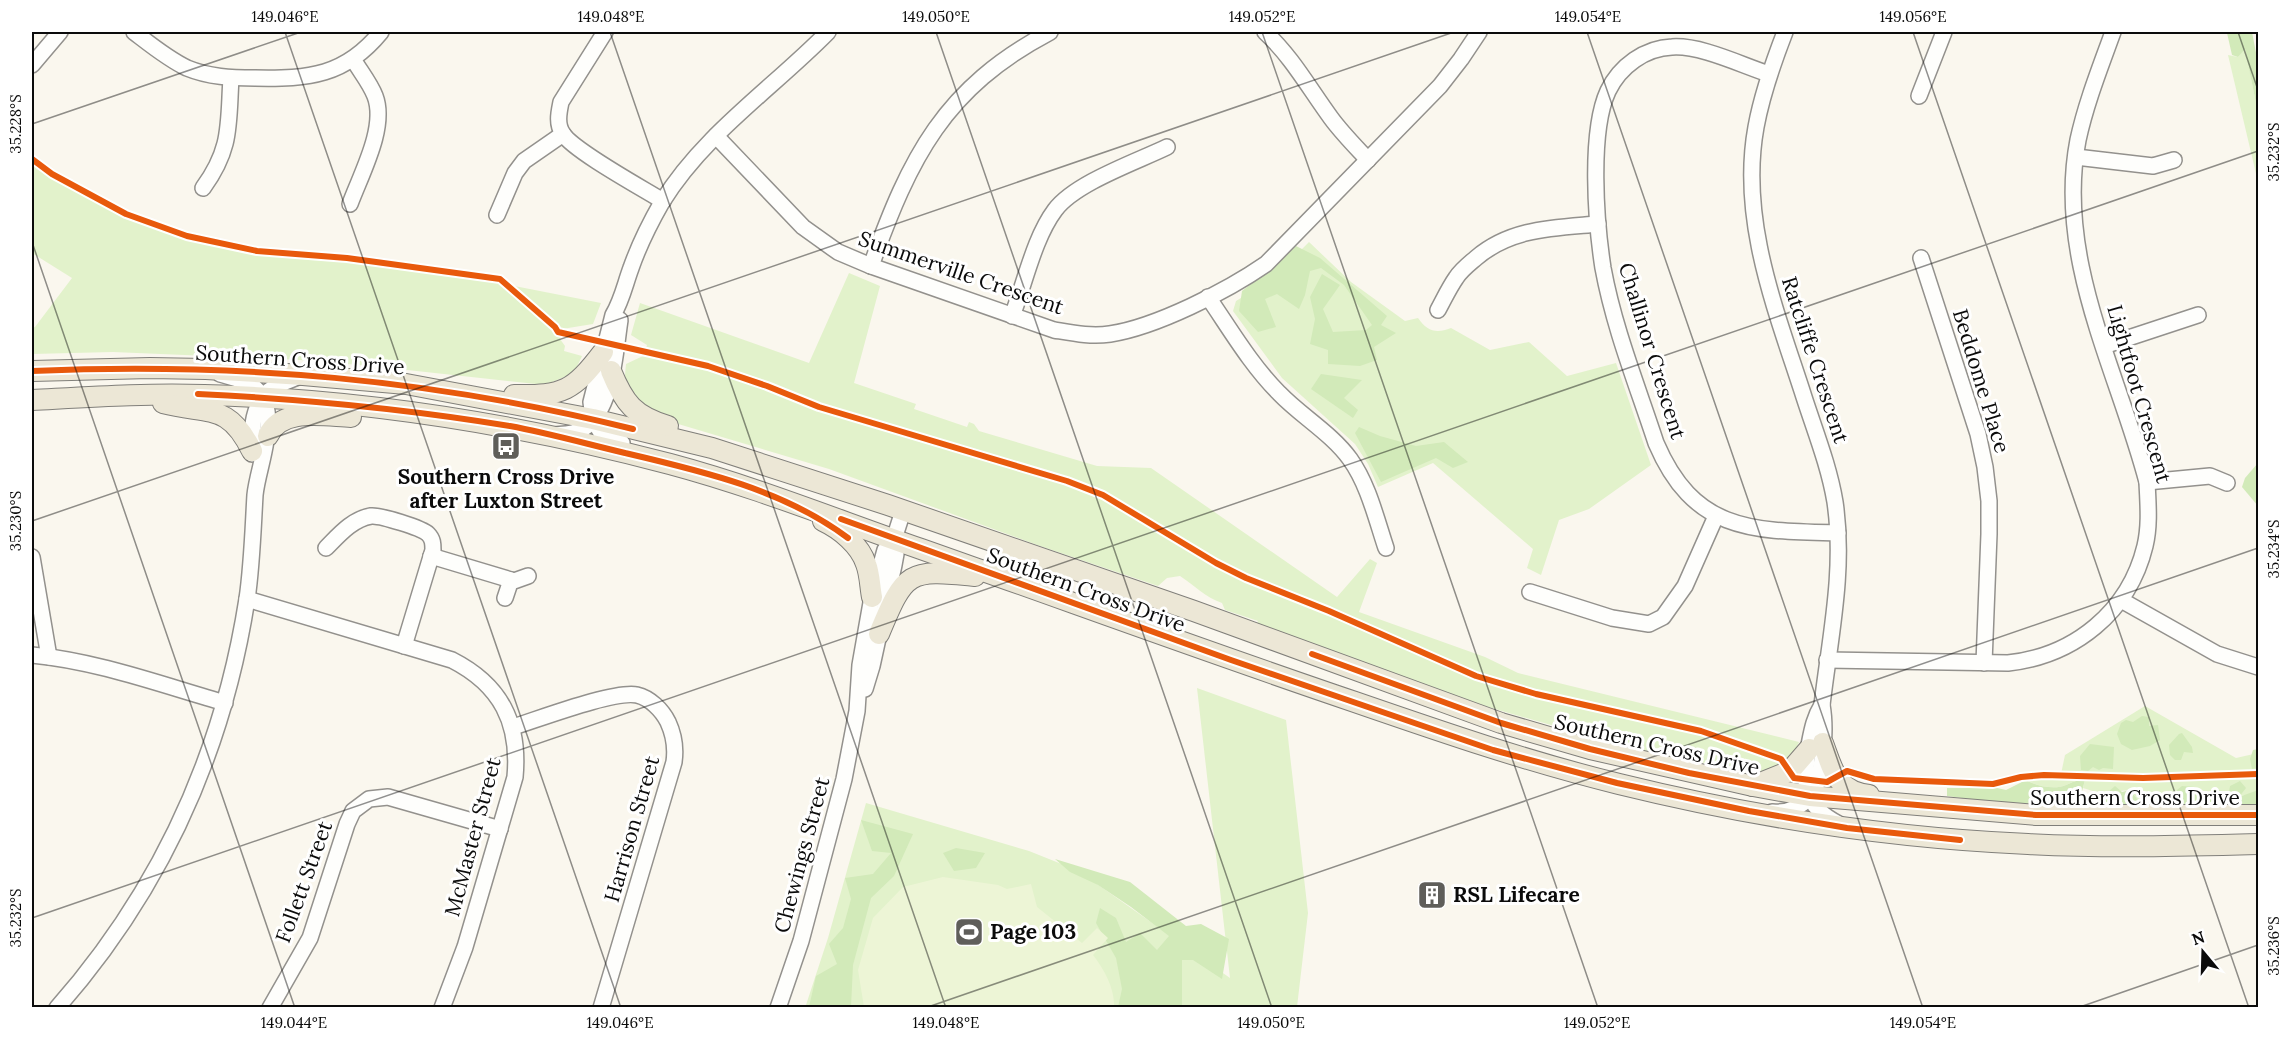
<svg xmlns="http://www.w3.org/2000/svg" width="2290" height="1039" font-family="Lora,serif">
	<style>
		.green { fill: #e2f2cb }
		.forest { fill: #d2eab9 }
		.pitch { fill: #edf5d6 }
		.lines { fill: none; stroke-linecap: round; stroke-linejoin: round }
		.minor-casing { stroke: #93918d; stroke-width: 18 }
		.major-casing { stroke: #807f7a; stroke-width: 22 }
		.minor { stroke: #fefefc; stroke-width: 15 }
		.major { stroke: #ece7d6; stroke-width: 20 }
		.cycleway-casing { stroke: #fff; stroke-width: 10 }
		.cycleway { stroke: #e8590c; stroke-width: 6 }
		.ticks { fill: none; stroke: #0b0b0b; stroke-width: 1.5; stroke-opacity: 0.45 }
		.labels { text-anchor: middle; stroke-width: 6; stroke-linejoin: round; paint-order: stroke }
		.street-label { font-size: 21px; fill: #0b0b0b; stroke: #fff }
		.poi-label { font-size: 21px; font-weight: bold; fill: #0b0b0b; stroke: #fff; text-anchor: start }
		.neatline { fill: none; stroke: #0b0b0b; stroke-width: 2 }
		.ticks-label { font-size: 15px; text-anchor: middle; fill: #0b0b0b }
	</style>
	<rect width="100%" height="100%" fill="#faf7ee"/>
	<g class="green">
		<path d="M2245,48L2258,113V182L2228,55L2238,57Z"/>
		<path d="M32,164L49,177L124,217L224,248L299,258L346,260L479,279L601,303L593,324L562,329L560,339L565,346L564,351L582,356L574,373L545,385L371,366L300,360L113,352L32,354V328L35,327L72,278L32,253Z"/>
		<path d="M1309,242L1351,282L1405,321L1418,318C1427,331 1436,334 1451,328L1490,350L1529,342L1567,376L1616,363L1651,465L1589,509L1559,520L1541,575L1527,568L1533,549L1433,463L1378,487L1368,464L1355,444L1282,378L1233,311L1236,301L1272,279Z"/>
		<path d="M849,273L880,286L854,383L916,404L914,409L967,427L969,422L974,424L979,431L1097,466L1151,468L1337,597L1370,559L1377,563L1359,612L1485,657L1518,673L1799,742C1788,768 1779,772 1752,773L1624,746L1488,707L1256,625L1258,621L1225,610L1222,603C1205,597 1195,586 1180,576L1167,578L1158,586L1040,546L829,469L658,418L646,413L624,385L626,364L643,356L647,345L631,335L640,303L809,363Z"/>
		<path d="M1197,688L1286,720L1308,913L1297,1007L805,1008L828,938L866,803L1029,851L1064,865L1097,884L1230,978Z"/>
		<path d="M2145,706L2236,758L2258,753V771L2143,775L2061,774L2065,755Z"/>
		<path d="M2258,776V790C2247,795 2241,799 2230,792L2205,797L2177,790L2173,798L2163,796L2156,798L2148,791L2143,800H2138L2130,790L2099,793L2083,788L2085,780C2076,780 2073,782 2066,785C2055,790 2036,786 2026,780L2056,778L2128,780Z"/>
	</g>
	<g class="forest">
		<path d="M2230,32H2252L2258,63V113L2245,49L2238,57L2232,55L2227,33Z"/>
		<path d="M1296,246L1320,258L1387,316L1381,325L1396,333L1374,347L1377,360L1360,366L1328,364V350L1310,344L1315,319L1310,297L1322,274L1340,285L1323,309L1333,332L1366,330L1372,325L1344,285L1321,268L1310,271L1305,295L1299,309L1277,294L1265,299L1276,327L1258,332L1239,311L1242,291L1279,262Z"/>
		<path d="M1321,374L1362,380L1344,398L1358,410L1353,418L1311,389Z"/>
		<path d="M1359,427L1380,436L1416,446L1444,442L1468,462L1453,468L1436,458L1381,482L1355,433Z"/>
		<path d="M2258,463V506L2242,487L2245,478Z"/>
		<path d="M2142,716L2149,717V726L2158,725L2160,740L2150,746L2132,750L2121,744L2117,734L2121,723L2126,720L2133,722Z"/>
		<path d="M2182,733L2192,747L2193,753L2184,752L2181,760H2175L2170,755L2169,745L2179,734Z"/>
		<path d="M2090,744L2114,747L2113,769L2103,768L2099,770L2093,767L2088,771L2081,770L2080,756Z"/>
		<path d="M2258,749V768L2252,769L2250,759L2253,750Z"/>
		<path d="M2026,780C2036,786 2055,790 2066,785C2073,782 2076,780 2085,780L2081,795L2072,806L1985,801L1947,796V788H1997L2006,790Z"/>
		<path d="M2240,781L2246,788L2239,797L2258,790V804L2089,807L2099,793H2107L2115,786L2122,792L2130,790L2138,800H2143L2147,791L2154,792L2157,798L2163,796L2173,798L2177,790L2182,786L2195,787L2197,795L2205,797L2215,790L2229,792L2230,786Z"/>
		<path d="M861,820L913,834L894,876L871,898L853,965L851,1007H809L816,976L837,964L829,944L843,928L851,899L845,878L873,874L891,853L872,851Z"/>
		<path d="M956,848L985,853L976,868L954,871L943,853Z"/>
		<path d="M1055,859L1130,882L1186,926L1201,924L1229,939L1222,979L1193,960H1182V1007H1118L1122,989L1116,958L1096,923L1100,908L1116,918L1126,942L1140,933L1157,950L1169,936L1131,907L1098,885L1070,872Z"/>
	</g>
	<path class="pitch" d="M943,877L998,885L1007,889L1031,884L1037,907L1082,943L1097,928L1108,938L1093,955C1104,969 1115,989 1114,1007H864L858,970L873,918L903,887Z"/>
	<g class="lines">
		<g class="minor-casing">
			<g id="minor">
				<path d="M134,32C151,45 168,59 187,68C209,77 231,78 255,78C309,79 345,76 381,32"/>
				<path d="M605,32L561,102C559,112 556,124 563,134C574,151 642,188 663,201"/>
				<path d="M1265,32C1292,57 1309,88 1331,118C1342,133 1355,146 1368,160"/>
				<path d="M32,65L60,32"/>
				<path d="M1769,74C1741,65 1701,45 1672,47C1645,48 1620,66 1608,91C1589,132 1596,223 1603,268C1614,328 1637,385 1656,443C1694,532 1752,531 1838,533"/>
				<path d="M1919,96L1944,32"/>
				<path d="M716,136L803,227L838,252L871,266L1054,330C1072,333 1091,337 1110,334C1156,327 1227,291 1266,264L1440,86L1461,59L1479,32"/>
				<path d="M2076,157L2153,166L2174,160"/>
				<path d="M203,188C232,148 228,125 231,78"/>
				<path d="M350,204C361,174 387,127 375,96C370,83 360,71 353,59"/>
				<path d="M497,215L515,173L524,161L563,134"/>
				<path d="M1921,258L1978,434L1985,467L1989,501V534L1984,663"/>
				<path d="M871,266C910,157 944,88 1050,32"/>
				<path d="M1208,297C1230,329 1251,365 1279,393C1301,416 1331,433 1350,459C1368,484 1376,518 1386,548"/>
				<path d="M1438,310C1444,299 1449,288 1456,278C1461,270 1469,264 1476,258C1511,228 1554,228 1598,224"/>
				<path d="M1012,316C1025,283 1034,238 1055,210C1075,183 1136,162 1167,147"/>
				<path d="M2104,346L2198,315"/>
				<path d="M555,435C565,434 574,434 583,429C613,410 615,352 620,320"/>
				<path d="M622,443L604,438L593,419L591,402L613,315C622,300 625,284 631,268C639,245 650,223 662,202C704,134 773,88 828,32"/>
				<path d="M252,454C251,431 252,401 273,388C281,383 291,380 300,376"/>
				<path d="M2147,482L2210,476L2227,483"/>
				<path d="M326,548C338,536 352,519 371,516C380,515 422,528 428,534C433,539 433,544 433,550L404,646"/>
				<path d="M431,556L511,580"/>
				<path d="M32,557L49,657"/>
				<path d="M1530,592L1612,618L1649,624L1663,617L1685,586L1716,516"/>
				<path d="M505,598L511,580L514,581L528,576"/>
				<path d="M247,599L452,660C501,685 520,723 515,777L465,947L442,1008"/>
				<path d="M2121,600L2217,654L2258,667"/>
				<path d="M32,655C97,661 162,685 225,703"/>
				<path d="M1827,660L2008,663C2074,656 2129,612 2145,546C2150,525 2148,504 2147,482C2118,371 2055,259 2078,140C2086,103 2100,68 2113,32"/>
				<path d="M865,689L872,666L894,565L896,554L894,539"/>
				<path d="M1822,705C1814,718 1812,730 1809,745C1803,781 1802,806 1839,824"/>
				<path d="M513,727C539,719 615,690 637,695C650,698 662,710 668,722C674,735 676,748 674,762L601,1008"/>
				<path d="M1772,812C1786,813 1800,808 1810,797C1824,779 1826,727 1822,705C1830,637 1845,570 1835,502C1829,466 1815,431 1804,397C1776,310 1739,220 1756,127C1762,94 1773,63 1785,32"/>
				<path d="M57,1008C161,890 223,753 247,599C252,565 253,529 255,495C258,464 283,412 254,387C246,380 230,377 220,374"/>
				<path d="M270,1008L310,938L347,824L353,811L369,799L388,797L500,829"/>
				<path d="M778,1008L801,941L844,779L857,711L860,665L872,597L885,550L894,539L903,511"/>
			</g>
		</g>
		<g class="major-casing">
			<g id="major">
				<path d="M32,371L150,368L206,369L303,375L406,384L593,419L712,448L888,505L1194,611L1501,723L1590,749L1753,786L1810,796L2036,815H2258"/>
				<path d="M611,371C624,403 634,416 668,426"/>
				<path d="M514,395C564,396 573,391 603,352"/>
				<path d="M32,400C89,397 147,393 204,395C361,399 518,424 670,464C756,487 837,520 921,549C1066,600 1210,653 1355,702C1442,732 1529,762 1619,784C1753,817 1890,838 2028,844C2105,848 2182,846 2258,844"/>
				<path d="M163,403C209,415 228,402 252,451"/>
				<path d="M268,436C281,407 324,416 351,417"/>
				<path d="M823,521C840,529 860,545 866,564C870,574 870,587 872,597"/>
				<path d="M879,634C905,571 908,569 975,576"/>
				<path d="M1823,743C1833,770 1836,791 1869,795"/>
				<path d="M1753,786L1790,771L1809,749"/>
			</g>
		</g>
		<use href="#minor" class="minor"/>
		<use href="#major" class="major"/>
		<g class="cycleway-casing">
			<g id="cycleway">
				<path d="M32,159L52,174L126,214L187,236L257,251L347,258L500,279L555,327L558,332L708,366L767,386L819,407L1067,481L1103,495L1216,563L1246,578L1329,611L1476,676L1536,694L1701,731L1781,759L1794,778L1827,782L1847,771L1874,779L1993,784L2021,777L2044,775L2143,778L2258,774"/>
				<path d="M32,371C237,362 433,379 633,429"/>
				<path d="M198,394C302,399 407,409 510,426C548,433 587,444 625,453C702,471 784,490 848,538"/>
				<path d="M841,519L1231,660L1493,750L1617,783L1749,811L1847,828L1960,840"/>
				<path d="M1312,654L1501,723L1590,749L1689,773L1810,796L2036,815H2258"/>
			</g>
		</g>
		<use href="#cycleway" class="cycleway"/>
	</g>
	<path class="ticks" d="M285,32L621,1008M610,32L946,1008M936,32L1272,1008M1262,32L1598,1008M1587,32L1923,1008M1913,32L2249,1008M2238,32L2258,90M32,124L301,32M32,242L295,1008M32,521L1454,32M32,918L2258,151M925,1008L2258,548M2077,1008L2258,945"/>
	<defs>
		<g id="bus-square" transform="scale(1.5)"><rect x="-9" y="-9" width="18" height="18" rx="4" fill="#5f5e5a" stroke="#fff"/><path d="M-5-6H5V4H4V6H2V4H-2V6H-4V4H-5ZM-3.5-4V0h7V-4ZM-3.5 1.2v1.5H-2V1.2ZM2 1.2v1.5H3.5V1.2Z" fill="#fff"/></g>
		<g id="building-square" transform="scale(1.5)"><rect x="-9" y="-9" width="18" height="18" rx="4" fill="#5f5e5a" stroke="#fff"/><path d="M-4-6H4V6H1V3H-1V6H-4ZM-2.5-4.3h1.7v1.8h-1.7ZM.8-4.3h1.7v1.8H.8ZM-2.5-1h1.7V.8h-1.7ZM.8-1h1.7V.8H.8Z" fill="#fff"/></g>
		<g id="stadium-square" transform="scale(1.5)"><rect x="-9" y="-9" width="18" height="18" rx="4" fill="#5f5e5a" stroke="#fff"/><path d="M0-5a6.5 5 0 1 0 0 10a6.5 5 0 1 0 0-10ZM-3.5-1.8h7v3.6h-7Z" fill="#fff"/></g>
	</defs>
	<g fill-rule="evenodd">
		<use href="#bus-square" x="506" y="446"/>
		<use href="#building-square" x="1432" y="895"/>
		<use href="#stadium-square" x="969" y="932"/>
	</g>
	<g class="labels">
		<g class="street-label">
			<text transform="translate(961 273) rotate(19)" y="7">Summerville Crescent</text>
			<text transform="translate(1652 351) rotate(73)" y="7">Challinor Crescent</text>
			<text transform="translate(300 360) rotate(4)" y="7">Southern Cross Drive</text>
			<text transform="translate(1815 360) rotate(72)" y="7">Ratcliffe Crescent</text>
			<text transform="translate(1981 381) rotate(73)" y="7">Beddome Place</text>
			<text transform="translate(2139 394) rotate(74)" y="7">Lightfoot Crescent</text>
			<text transform="translate(1086 590) rotate(20)" y="7">Southern Cross Drive</text>
			<text transform="translate(1657 745) rotate(13)" y="7">Southern Cross Drive</text>
			<text x="2135" y="805">Southern Cross Drive</text>
			<text transform="translate(632 829) rotate(-74)" y="7">Harrison Street</text>
			<text transform="translate(473 837) rotate(-75)" y="7">McMaster Street</text>
			<text transform="translate(802 855) rotate(-75)" y="7">Chewings Street</text>
			<text transform="translate(304 882) rotate(-70)" y="7">Follett Street</text>
		</g>
		<g class="poi-label">
			<text x="506" y="484" text-anchor="middle">Southern Cross Drive<tspan x="506" dy="24">after Luxton Street</tspan></text>
			<text x="1453" y="902">RSL Lifecare</text>
			<text x="990" y="939">Page 103</text>
		</g>
	</g>
	<rect width="2290" height="1039" fill="none" stroke="#ffffff" stroke-width="66"/>
	<g transform="translate(2203 952) rotate(341)" stroke="#ffffff" stroke-width="4.5" paint-order="stroke">
	<path d="M0-4.5L10 22L0 15L-10 22Z" fill="#0b0b0b"/>
	<text y="-9" font-size="16" font-weight="bold" text-anchor="middle" fill="#0b0b0b">N</text>
	</g>
	<rect x="33" y="33" width="2224" height="973" class="neatline"/>
	<g class="ticks-label">
		<text x="285" y="22">149.046°E</text>
		<text x="611" y="22">149.048°E</text>
		<text x="936" y="22">149.050°E</text>
		<text x="1262" y="22">149.052°E</text>
		<text x="1588" y="22">149.054°E</text>
		<text x="1913" y="22">149.056°E</text>
		<text transform="translate(16 124) rotate(-90)" y="5">35.228°S</text>
		<text transform="translate(2274 152) rotate(-90)" y="5">35.232°S</text>
		<text transform="translate(16 521) rotate(-90)" y="5">35.230°S</text>
		<text transform="translate(2274 549) rotate(-90)" y="5">35.234°S</text>
		<text transform="translate(16 918) rotate(-90)" y="5">35.232°S</text>
		<text transform="translate(2274 946) rotate(-90)" y="5">35.236°S</text>
		<text x="294" y="1028">149.044°E</text>
		<text x="620" y="1028">149.046°E</text>
		<text x="946" y="1028">149.048°E</text>
		<text x="1271" y="1028">149.050°E</text>
		<text x="1597" y="1028">149.052°E</text>
		<text x="1923" y="1028">149.054°E</text>
	</g>
</svg>
